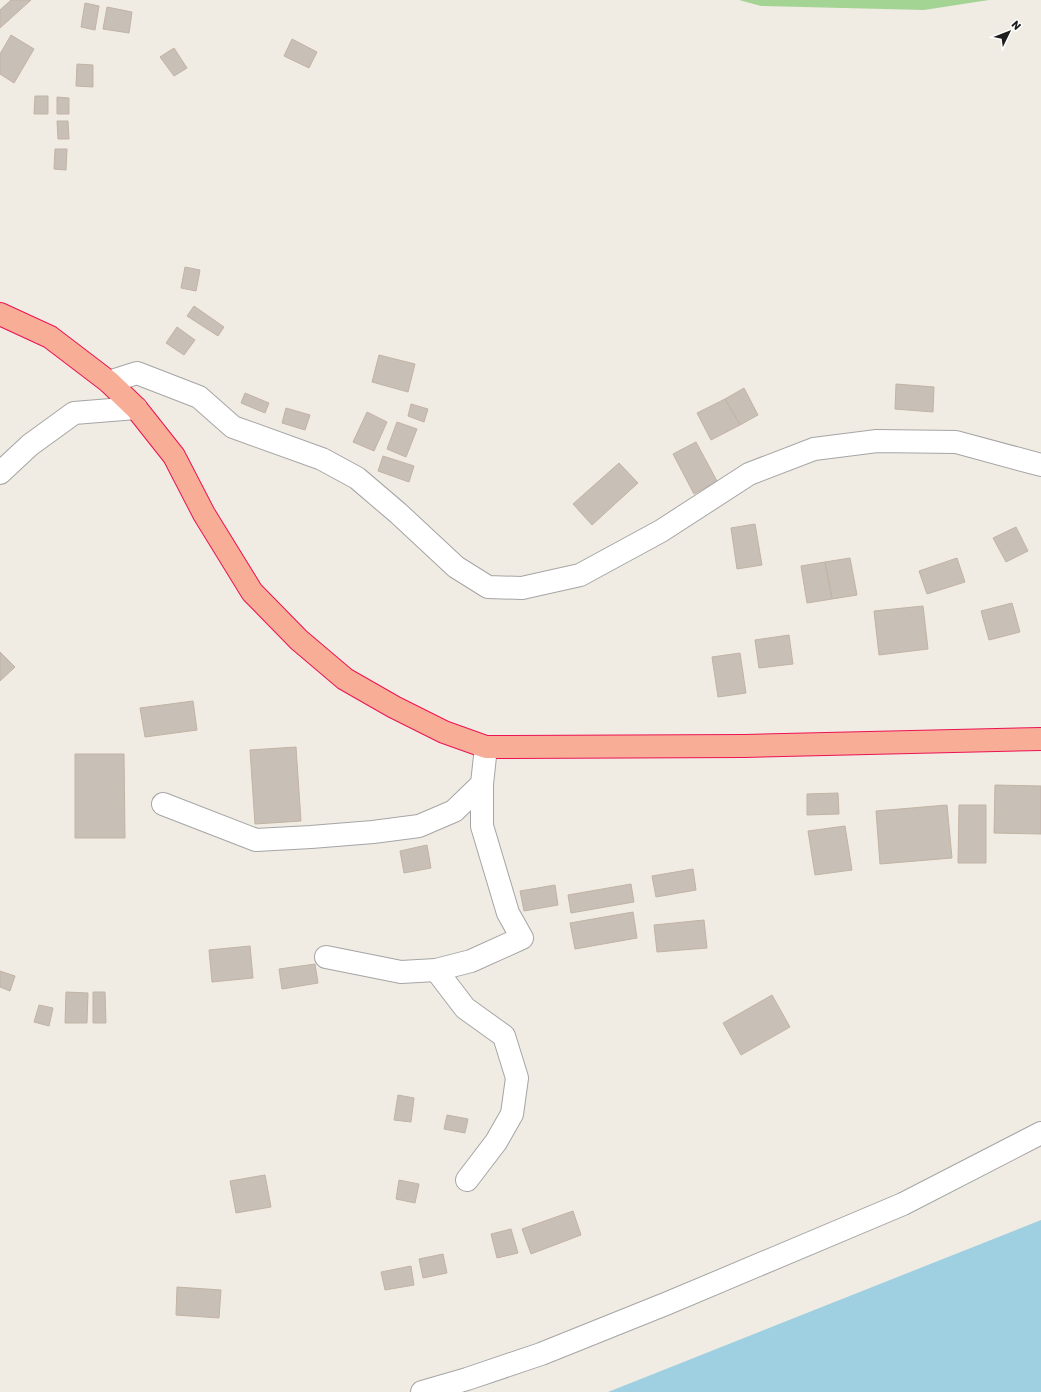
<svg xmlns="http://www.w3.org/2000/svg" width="1041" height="1392" font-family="Rubik,sans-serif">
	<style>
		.forest { fill: #a4d494 }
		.water { fill: #9fd0e2 }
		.building { fill: #c8bfb6; stroke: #c3b3a4 }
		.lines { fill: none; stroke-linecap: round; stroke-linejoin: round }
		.minor-casing { stroke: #a5a5a5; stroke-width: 24 }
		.trunk-casing { stroke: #ec1254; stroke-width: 24 }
		.minor { stroke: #fff; stroke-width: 22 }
		.trunk { stroke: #f7ad96; stroke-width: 22 }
	</style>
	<rect width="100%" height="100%" fill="#f0ece3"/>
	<path class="forest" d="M739,0H989L924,10L761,6Z"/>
	<path class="water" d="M1041,1220V1392H608Z"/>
	<g class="building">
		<path d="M11,0H31L0,28V10Z"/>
		<path d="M85,3L99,6L95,30L81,27Z"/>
		<path d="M107,7L132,12L129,33L103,29Z"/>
		<path d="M11,35L34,49L14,83L0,74V54Z"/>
		<path d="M292,39L317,52L309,68L284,56Z"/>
		<path d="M174,48L187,68L174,76L160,57Z"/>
		<path d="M77,64L93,65V87L76,86Z"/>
		<path d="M35,96H48V114H34Z"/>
		<path d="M57,97L69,98V114H57Z"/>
		<path d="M57,121H68L69,139H58Z"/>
		<path d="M55,149H67L66,170L54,169Z"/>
		<path d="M185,267L200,270L196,291L181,288Z"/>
		<path d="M194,306L224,327L218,336L187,316Z"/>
		<path d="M177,327L195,340L184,355L166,343Z"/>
		<path d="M379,355L415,364L408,392L372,382Z"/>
		<path d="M896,384L934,387L933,412L895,409Z"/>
		<path d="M744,388L758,415L740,425L725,399Z"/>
		<path d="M245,393L269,403L265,413L241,403Z"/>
		<path d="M725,399L740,425L711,440L697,413Z"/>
		<path d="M411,404L428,409L424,422L408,416Z"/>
		<path d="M286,408L310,415L305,430L282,423Z"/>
		<path d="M367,412L387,422L374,451L353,442Z"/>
		<path d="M397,422L417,429L406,457L387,449Z"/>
		<path d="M696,442L717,481L694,494L673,454Z"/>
		<path d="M383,456L414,466L409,482L378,471Z"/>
		<path d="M619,463L638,483L592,525L573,504Z"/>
		<path d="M755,524L762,565L737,569L731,528Z"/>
		<path d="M1016,527L1028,551L1006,562L993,538Z"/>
		<path d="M850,558L857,595L832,599L825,562Z"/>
		<path d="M957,558L965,582L927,594L919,571Z"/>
		<path d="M825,562L832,599L807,603L801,566Z"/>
		<path d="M1012,603L1020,632L989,640L981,611Z"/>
		<path d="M923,606L928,649L879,655L874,611Z"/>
		<path d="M789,635L793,664L759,668L755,640Z"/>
		<path d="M0,652L15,667L0,681Z"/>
		<path d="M740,653L746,693L718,697L712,657Z"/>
		<path d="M193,701L197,730L145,737L140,708Z"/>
		<path d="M296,747L301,821L255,824L250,750Z"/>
		<path d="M75,754H124L125,838H75Z"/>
		<path d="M995,785L1041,786V834L994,833Z"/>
		<path d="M838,793L839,814L807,815V794Z"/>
		<path d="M947,805L952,858L880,864L876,811Z"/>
		<path d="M959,805H986V863H958Z"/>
		<path d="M845,826L852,870L815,875L808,831Z"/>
		<path d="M427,845L431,868L404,873L400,851Z"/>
		<path d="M693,869L696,890L656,897L652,876Z"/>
		<path d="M631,884L634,902L571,913L568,895Z"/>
		<path d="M555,885L558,905L524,911L520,891Z"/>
		<path d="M633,912L637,938L575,949L570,923Z"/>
		<path d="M704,920L707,948L657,952L654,925Z"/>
		<path d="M250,946L253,978L212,982L209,950Z"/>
		<path d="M315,964L318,983L282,989L279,969Z"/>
		<path d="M0,971L15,976L10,991L0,987Z"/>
		<path d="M66,992L88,993L87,1023H65Z"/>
		<path d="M93,992H105L106,1023H93Z"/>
		<path d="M772,995L790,1027L741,1055L723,1023Z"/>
		<path d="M39,1005L53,1008L49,1026L34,1022Z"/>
		<path d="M398,1095L414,1098L411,1122L394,1120Z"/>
		<path d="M447,1115L468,1119L465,1133L444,1129Z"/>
		<path d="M265,1175L271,1207L236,1213L230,1181Z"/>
		<path d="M399,1180L419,1184L415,1203L396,1199Z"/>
		<path d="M573,1211L581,1235L531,1254L522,1229Z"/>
		<path d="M511,1229L518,1253L497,1258L491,1234Z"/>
		<path d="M443,1254L447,1273L423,1278L419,1259Z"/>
		<path d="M411,1266L414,1285L385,1290L381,1272Z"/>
		<path d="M177,1287L221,1290L219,1318L176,1315Z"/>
	</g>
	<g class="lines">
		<g class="minor-casing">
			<g id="minor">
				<path d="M109,382L137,373L199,397L233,427L322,459L357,478L398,513L456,567L488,587L522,588L580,575L661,531L749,474L814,449L877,441L956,442L1041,465"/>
				<path d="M0,473L30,445L74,413L136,408"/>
				<path d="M163,804L256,840L311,837L373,832L419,826L454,811L482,784"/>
				<path d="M326,957L401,972L436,970L471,961L522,938L508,913L482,826V784L486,747"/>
				<path d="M436,970L465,1008L504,1036L517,1078L512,1114L496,1142L467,1180"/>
				<path d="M422,1392L467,1379L541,1354L668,1303L903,1204L1041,1133"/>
			</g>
		</g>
		<g class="trunk-casing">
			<path id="trunk" d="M0,314L50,337L109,382L136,408L174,456L204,514L252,592L299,640L345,679L394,707L444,732L486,747L745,746L1041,739"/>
		</g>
		<use href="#minor" class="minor"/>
		<use href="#trunk" class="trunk"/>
	</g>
	<g transform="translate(1009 32) rotate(47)" stroke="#ffffff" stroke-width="3" paint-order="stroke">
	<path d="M0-3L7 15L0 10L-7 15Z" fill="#1e1e1e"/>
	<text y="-6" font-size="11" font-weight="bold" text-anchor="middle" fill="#1e1e1e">N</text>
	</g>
</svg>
